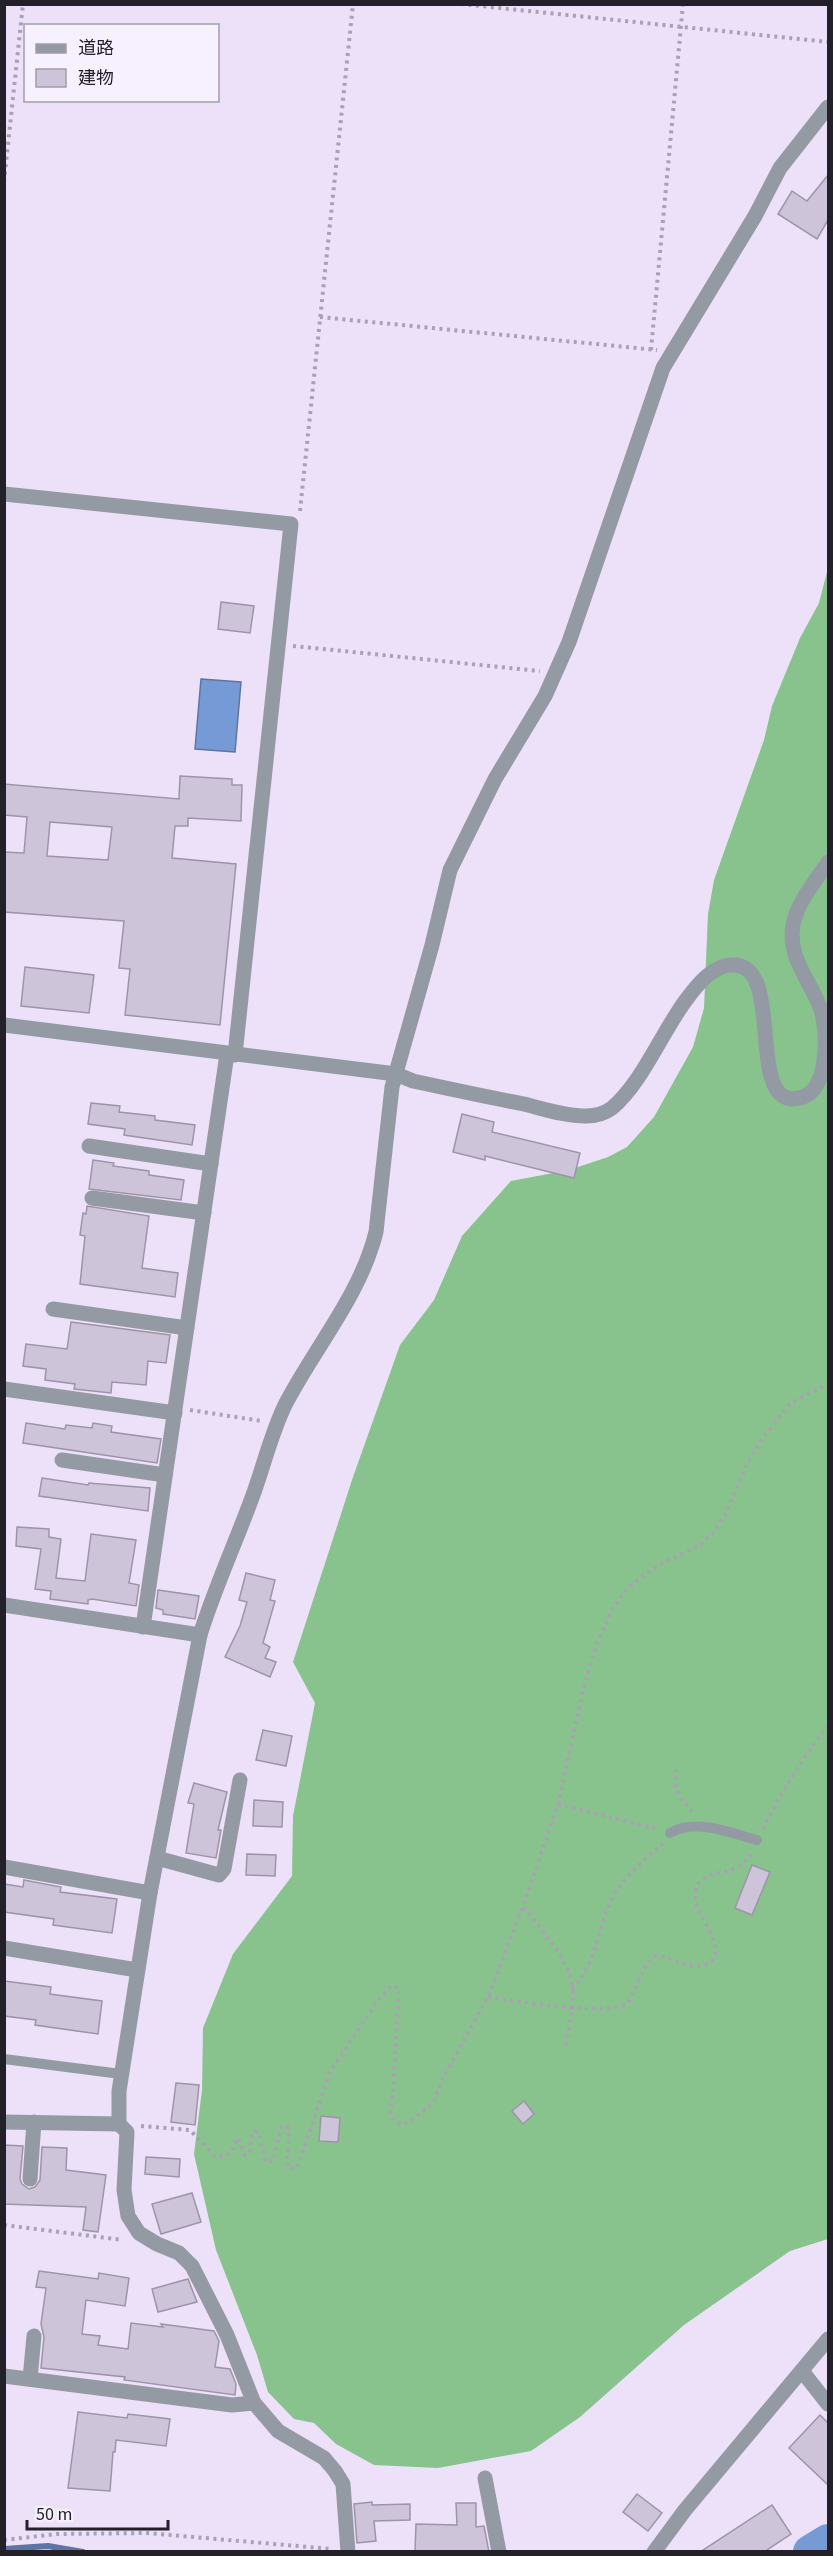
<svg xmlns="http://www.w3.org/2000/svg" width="833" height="2556" font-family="'Source Sans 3','Noto Sans JP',sans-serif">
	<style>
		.forest { fill: #88c38e }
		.water { fill: #769ad6; stroke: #5d75a2; stroke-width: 1.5 }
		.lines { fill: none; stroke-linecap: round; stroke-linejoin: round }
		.stream { stroke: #5d75a2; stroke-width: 6 }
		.river { stroke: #769ad6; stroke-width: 34 }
		.building { fill: #cec4da; stroke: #9e94aa; stroke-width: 1.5; fill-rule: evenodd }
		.path { stroke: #a9a1b3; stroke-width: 4; stroke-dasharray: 3 4.5; stroke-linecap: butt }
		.service { stroke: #949aa3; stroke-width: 10 }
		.minor { stroke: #949aa3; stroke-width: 15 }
	</style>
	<rect width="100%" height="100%" fill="#ece1f8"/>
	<path class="forest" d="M828,568V2239L790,2251L684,2325L580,2417L531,2451L438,2468L374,2465L336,2444L314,2423L294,2419L268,2392L257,2355L216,2250L194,2154L202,2090L203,2028L233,1954L292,1876L293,1816L315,1703L293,1662L353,1477L400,1345L434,1300L462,1236L511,1181L569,1170L608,1157L627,1147L654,1117L693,1047L704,1008L708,914L714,880L764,740L772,706L800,638L819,603Z"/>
	<path class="water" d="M201,679L241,682L235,752L195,749Z"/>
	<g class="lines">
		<path class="stream" d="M4,2549L48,2546L83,2552"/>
		<path class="river" d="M810,2552L828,2541"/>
	</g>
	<g class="building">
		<path d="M828,175V220L817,239L778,214L792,191L807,201Z"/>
		<path d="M221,602L254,606L250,633L218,629Z"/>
		<path d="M180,776L232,779V785H242L241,821L188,818V826H175L172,858L236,864L220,1025L125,1015L130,969L119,968L124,921L4,912V852L24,853L27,817L4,815V784L179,799ZM50,822L112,827L108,860L47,856Z"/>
		<path d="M25,967L94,975L89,1013L21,1006Z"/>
		<path d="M91,1103L120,1106L119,1112L155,1116V1120L195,1125L192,1145L124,1135L125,1129L88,1124Z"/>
		<path d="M462,1114L494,1122L492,1132L580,1153L574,1178L485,1156V1160L453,1152Z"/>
		<path d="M93,1160L114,1163L113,1166L149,1171V1175L184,1180L181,1200L89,1189Z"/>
		<path d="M87,1206L149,1216L142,1268L178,1273L175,1297L80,1284L85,1236L80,1235L83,1213L86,1214Z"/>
		<path d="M71,1322L170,1335L166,1363L148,1361L146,1385L112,1382L111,1393L74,1389L75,1384L45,1380L46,1369L23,1366L26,1344L67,1349Z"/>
		<path d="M26,1423L65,1429L66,1425L92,1428L93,1423L112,1426L111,1432L161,1439L157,1463L23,1443Z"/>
		<path d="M42,1478L88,1485L89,1483L150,1488L148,1511L39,1496Z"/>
		<path d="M17,1527L49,1529V1537L61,1539L56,1578L85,1581L91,1534L136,1540L129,1583L139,1585L136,1606L92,1599L88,1600V1604L50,1599L51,1591L35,1589L41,1549L16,1546Z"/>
		<path d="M246,1573L275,1580L270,1600L275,1601L263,1643L270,1647L265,1658L276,1662L270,1677L225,1657L240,1626L247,1602L239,1600Z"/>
		<path d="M158,1590L199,1596L195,1619L163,1614V1610L156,1608Z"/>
		<path d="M263,1730L292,1736L286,1766L256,1760Z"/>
		<path d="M194,1783L227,1792L218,1830H221L216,1858L186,1853L194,1804L188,1803Z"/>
		<path d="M254,1800L283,1802L282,1827L253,1826Z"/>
		<path d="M247,1854L276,1855L275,1876L246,1875Z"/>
		<path d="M752,1865L770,1872L752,1915L735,1908Z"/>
		<path d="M24,1880L61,1887L60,1892L117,1899L112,1933L53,1925L54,1919L4,1912V1884L23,1887Z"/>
		<path d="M4,1981L51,1987L50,1994L102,2001L98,2034L35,2025L36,2020L4,2016Z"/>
		<path d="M176,2083L199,2085L195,2125L171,2122Z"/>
		<path d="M524,2101L534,2114L523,2124L512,2111Z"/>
		<path d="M321,2116L340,2118L338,2142L319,2141Z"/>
		<path d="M4,2145L23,2146L20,2179L22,2184L29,2189L35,2187L40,2180L42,2147L67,2148L66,2170L106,2175L98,2232L83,2230L86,2207L4,2204Z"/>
		<path d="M146,2157L180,2159L179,2177L145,2174Z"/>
		<path d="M192,2193L201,2222L161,2234L152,2204Z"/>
		<path d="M39,2271L98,2279L99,2273L129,2278L125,2306L86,2300L82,2334L100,2336L98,2345L128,2349L131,2323L163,2327L161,2324L214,2331L219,2341L215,2367L230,2369L236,2384L235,2395L124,2380L125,2377L41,2368L44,2337L41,2324L46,2288L36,2287Z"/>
		<path d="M188,2279L197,2302L158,2312L152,2289Z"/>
		<path d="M78,2412L127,2418L128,2414L170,2419L166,2446L116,2440L115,2452H113L110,2491L68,2488Z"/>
		<path d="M820,2415L828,2423V2485L789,2448Z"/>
		<path d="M637,2494L662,2513L648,2531L623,2512Z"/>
		<path d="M372,2502V2505L410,2504V2520L374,2521L376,2541L357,2543L354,2504Z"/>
		<path d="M456,2503H476V2527L484,2526L489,2552H415L416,2524L457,2525Z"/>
		<path d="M772,2505L791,2534L764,2552H700Z"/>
	</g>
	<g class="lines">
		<g class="path">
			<path d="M461,4L828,42"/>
			<path d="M4,182L23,4"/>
			<path d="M320,317L657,350"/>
			<path d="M651,350L683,4"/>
			<path d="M300,511L353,4"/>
			<path d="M293,646L540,671"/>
			<path d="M190,1410L262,1421"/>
			<path d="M676,1769V1790L693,1814"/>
			<path d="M558,1804L657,1829"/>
			<path d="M763,1829C781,1792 803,1758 828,1725"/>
			<path d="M524,1907C542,1932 573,1962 573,1995C573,2013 568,2032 565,2050"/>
			<path d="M572,1989C597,1965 597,1926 613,1897C625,1875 645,1859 664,1843"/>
			<path d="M488,1997C514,2001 611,2017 628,2003L646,1966L655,1956C671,1956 685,1968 700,1966C732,1961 705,1924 699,1911C695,1902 694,1893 698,1884C712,1866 735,1880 752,1852"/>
			<path d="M141,2126L190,2130L215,2156L225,2157L231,2152L238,2138L245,2155L250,2152L251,2138L255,2131L259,2133L266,2162L273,2161L281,2128L284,2125L288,2128C291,2141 285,2157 289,2169L297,2168L330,2072L378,2000L391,1986L399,1988L393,2090L390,2113L396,2122L404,2125L433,2104L443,2078L488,1997L523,1906L558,1804L585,1682L597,1643L612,1610L625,1591L643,1576L661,1564L700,1545L713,1533L724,1517L748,1462L764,1436L791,1403L828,1384"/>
			<path d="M4,2225L123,2240"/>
			<path d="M4,2540L57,2534L147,2533L332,2549"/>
		</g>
		<g class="service">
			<path d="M670,1833C696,1818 730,1833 757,1840"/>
			<path d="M4,2059L121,2074"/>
		</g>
		<g class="minor">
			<path d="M4,494L291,524L235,1055"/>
			<path d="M4,1025L396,1074L413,1081C450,1089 487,1097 524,1104C544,1109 565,1116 586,1116C595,1116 604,1114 612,1108C642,1083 662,1032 686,1000C697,985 712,966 731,965C789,961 741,1117 803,1097C829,1088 828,1031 821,1010C811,981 787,958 793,925C797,902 816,881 828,862"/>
			<path d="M89,1146L211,1164"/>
			<path d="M92,1198L204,1213"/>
			<path d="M53,1309L187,1328"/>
			<path d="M4,1389L175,1413"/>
			<path d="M62,1460L165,1475"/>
			<path d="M4,1605L200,1635"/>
			<path d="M143,1627L227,1054"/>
			<path d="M157,1858L219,1875L224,1869L240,1780"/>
			<path d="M4,1867L150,1893"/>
			<path d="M4,1948L137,1970"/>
			<path d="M4,2122L119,2124"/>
			<path d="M30,2179L34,2122"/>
			<path d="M802,2371L828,2404"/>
			<path d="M4,2376L232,2405L254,2403"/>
			<path d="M30,2379L34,2336"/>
			<path d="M485,2478L499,2552"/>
			<path d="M348,2552L343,2484L335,2471L324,2458L278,2431L254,2403L227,2335L192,2266L179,2253L157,2244L139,2233L128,2216L124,2190L127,2132L119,2124V2091L150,1893L200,1635C215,1587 236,1542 253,1495C264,1465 271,1434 285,1405C315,1347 360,1296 376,1232L392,1087L432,945L450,870L495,779L545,696L569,642L663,368L755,216L780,168L828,107"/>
			<path d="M654,2552L685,2510L828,2339"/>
		</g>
	</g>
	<rect width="833" height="2556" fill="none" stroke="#242029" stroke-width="12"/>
	<rect x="24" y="24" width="195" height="78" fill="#f7f1ff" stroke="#a39da9" stroke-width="1.5"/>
	<rect x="36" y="44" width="30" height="9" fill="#949aa3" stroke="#a39da9" stroke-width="1.5"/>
	<text x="78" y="54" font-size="18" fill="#242029">道路</text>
	<rect x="36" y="69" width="30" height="18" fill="#cec4da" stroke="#a39da9" stroke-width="1.5"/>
	<text x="78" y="84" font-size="18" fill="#242029">建物</text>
	<path d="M27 2520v9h141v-9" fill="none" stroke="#242029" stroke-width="3"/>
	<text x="36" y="2520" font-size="18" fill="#242029" stroke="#f7f1ff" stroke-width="4.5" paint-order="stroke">50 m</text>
</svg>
